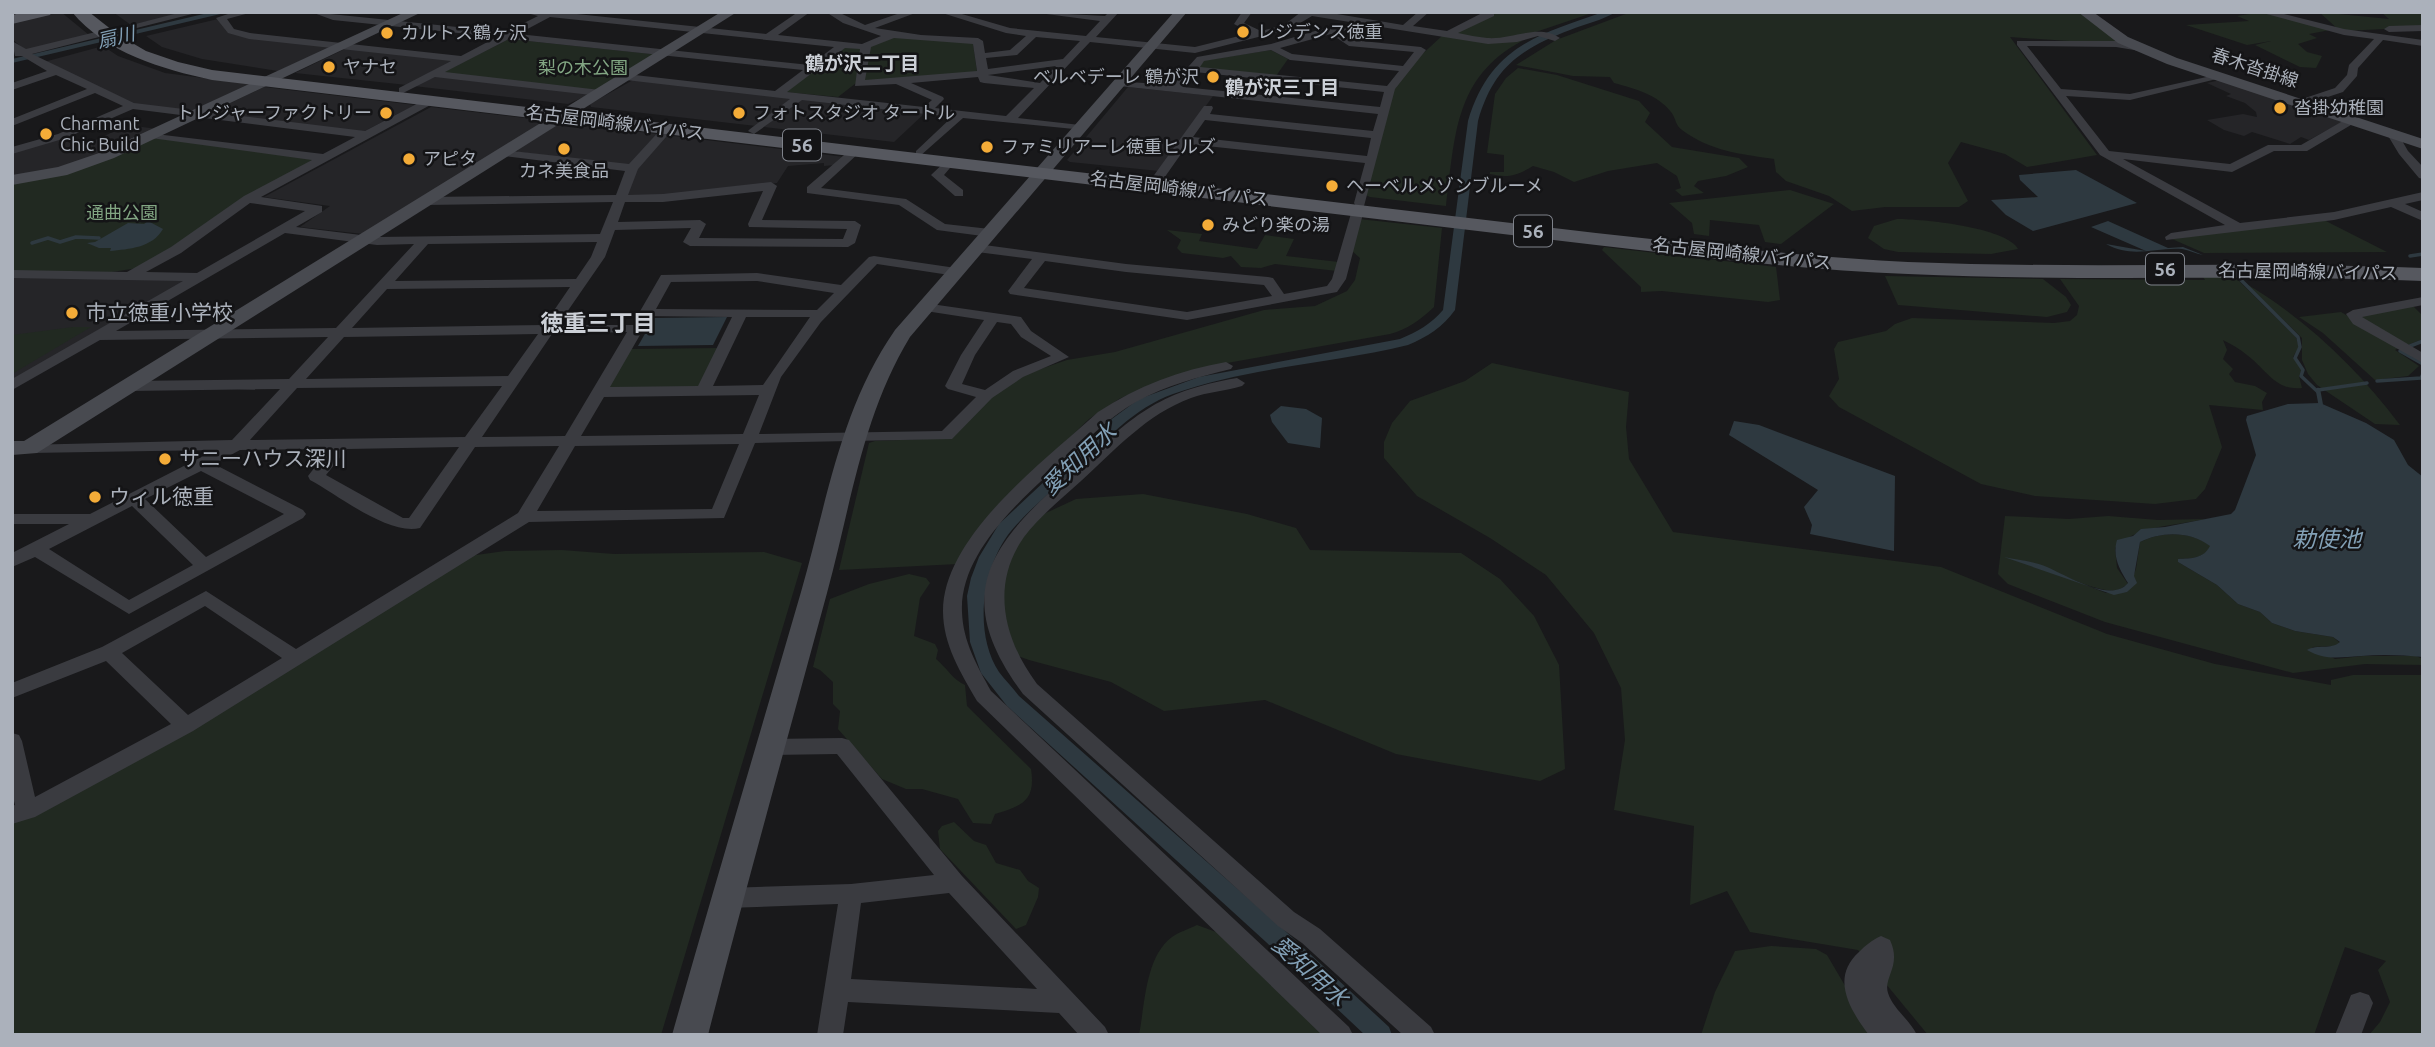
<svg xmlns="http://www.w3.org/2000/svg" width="2435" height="1047" font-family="Ubuntu,'Noto Sans JP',sans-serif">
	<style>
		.built { fill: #252528 }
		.green { fill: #212921 }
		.water { fill: #2e3940 }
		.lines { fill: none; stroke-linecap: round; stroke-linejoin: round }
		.stream-far1 { stroke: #2e3940; stroke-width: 3.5 }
		.stream { stroke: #2e3940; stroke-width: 4.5 }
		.canal { fill: #2e3940; fill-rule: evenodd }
		.street { fill: #3a3b40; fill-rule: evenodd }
		.secondary { fill: #484a50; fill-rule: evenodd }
		.primary { fill: #56585f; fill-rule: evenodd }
		.poi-dot { fill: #f4ac38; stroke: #141416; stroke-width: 2.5 }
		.labels { text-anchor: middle; stroke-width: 5; stroke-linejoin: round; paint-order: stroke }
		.far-poi-label { font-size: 18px; fill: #abb1bb; stroke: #141416; text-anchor: start }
		.far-park-label { font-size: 18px; fill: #82a683; stroke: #141416 }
		.far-street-label { font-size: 18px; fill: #abb1bb; stroke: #141416 }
		.far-water-label { font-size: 19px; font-style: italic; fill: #82a0b6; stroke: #141416 }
		.far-neighbourhood-label { font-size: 19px; font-weight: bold; fill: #ccd0d7; stroke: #141416 }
		.shield { fill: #141416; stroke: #7e828a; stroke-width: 2 }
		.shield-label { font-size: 19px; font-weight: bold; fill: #abb1bb }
		.poi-label { font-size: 21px; fill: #abb1bb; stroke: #141416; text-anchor: start }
		.neighbourhood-label { font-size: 23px; font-weight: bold; fill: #ccd0d7; stroke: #141416 }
		.water-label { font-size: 23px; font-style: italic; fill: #82a0b6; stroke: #141416 }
	</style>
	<rect width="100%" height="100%" fill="#19191b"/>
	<g class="built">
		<path d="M61,12L89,35L25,50L12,39V22Z"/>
		<path d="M113,12H188L131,25Z"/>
		<path d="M218,19L228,31L331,47L278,71L202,59L162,47L146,36Z"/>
		<path d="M103,46L118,56L165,73L249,84L192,111L136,104L44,62Z"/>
		<path d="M347,48L453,60L407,85L295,73Z"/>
		<path d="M437,76L588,93V95L568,104L414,86Z"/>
		<path d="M2224,79L2344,121L2309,140L2301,137L2290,144L2252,132L2244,136L2224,130L2207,120L2243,114L2257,117L2256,112L2245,103L2226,96L2231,94L2207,83Z"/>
		<path d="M633,80L790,97L791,99L756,126L591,107L590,104Z"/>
		<path d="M264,87L415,105L363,132L209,113Z"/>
		<path d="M1128,87L1213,96L1159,171L1070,162L1067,160Z"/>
		<path d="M805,99L926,112L894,142L764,127L799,100Z"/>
		<path d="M431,107L542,120L543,123L363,234L300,227L330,206L264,197Z"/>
		<path d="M565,123L657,134L631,164L625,165L518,152L517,150L557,125Z"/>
		<path d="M128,125L157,129L100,156L68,166L12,177V152L62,138L91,142Z"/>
		<path d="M665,135L845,157L835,165L824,166V163L788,166L777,183L663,196L625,195L635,168Z"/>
		<path d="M12,277L185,280V282L12,382Z"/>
	</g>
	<g class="green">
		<path d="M1492,12H1595L1524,36L1496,40L1453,34L1494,14Z"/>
		<path d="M1631,12H2079L2128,45L2010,37L2097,155L2027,167L2005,154L1961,142L1948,163L1968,201L1959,207H1885L1852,211L1829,196L1786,181L1776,172L1774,159C1740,154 1710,151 1682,130C1675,125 1676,118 1671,112C1657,94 1635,89 1614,83L1610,77L1573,76L1516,65L1556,40Z"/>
		<path d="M2262,12L2330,30L2309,34L2317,38L2298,44L2307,52L2322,56L2316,68L2300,67L2255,45L2271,41L2247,45L2186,25L2249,21L2237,16Z"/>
		<path d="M2319,12L2389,19L2381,12H2423V27L2345,31L2339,30Z"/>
		<path d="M1443,35L1522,41C1454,77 1455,137 1446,206L1370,197L1366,195L1394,89L1416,60Z"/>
		<path d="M893,36L973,43L977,72L863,82L869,45Z"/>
		<path d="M509,39L652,54L653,55L596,90L440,74Z"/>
		<path d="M845,47L861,48L856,83L838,97L785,92Z"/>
		<path d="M1271,50L1288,59L1276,76L1199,68L1200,61Z"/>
		<path d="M1518,68L1557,75L1639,101L1650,113L1645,122L1672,147L1739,158L1748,167L1726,176L1698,181L1694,186L1704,193L1682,196L1675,190L1681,188L1677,176L1657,163L1608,171L1574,182L1554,172L1533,166C1516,176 1508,178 1490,174V172H1504V155L1487,153L1495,94L1506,78Z"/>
		<path d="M156,138L314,159L138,268L112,272L12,271V183Z"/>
		<path d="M1790,190L1834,204L1781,244L1765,242L1759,225L1710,220L1709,236L1694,234L1692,223L1669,203Z"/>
		<path d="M2320,218L2387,252L2204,253L2172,239Z"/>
		<path d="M1359,219L1442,228L1434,307C1420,320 1408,329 1390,334L1227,363L1150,385L1119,399L1089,419L986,519L958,564L839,570L869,443L875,441L950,438L997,392L1023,375L1067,360L1115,352L1264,310L1315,306L1347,291L1355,280L1360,258L1352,251Z"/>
		<path d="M1897,219C1922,219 2006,227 2018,249L1991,254L1898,252L1884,249L1868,238L1874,226Z"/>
		<path d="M1167,230L1202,234L1199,241L1257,249L1265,235L1294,239L1286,256L1339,262L1337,271L1275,264L1261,268L1241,267L1231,256L1223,258L1182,253L1177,248L1181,240Z"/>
		<path d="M1604,247L1776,267L1780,300L1768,302L1662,291L1641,292V287L1602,250Z"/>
		<path d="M2229,274L2238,280L2296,337L2299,347L2293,357L2302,370L2299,376L2302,388C2275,391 2266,369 2247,355C2240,349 2231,344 2223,340L2227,350L2223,359L2233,369L2229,374L2235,382L2255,386L2267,393L2262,402L2263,410L2209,405L2222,447L2205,489L2196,499L2155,504L2035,496L1981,484L1839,407L1829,396L1839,379L1834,349L1838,342L1886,331L1895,324L1912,318L2054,323L2070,321L2077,315L2079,306L2060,279L2205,280L2203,277Z"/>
		<path d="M1885,276L2043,279L2066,297L2071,305L2067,312L2047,317L1898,305Z"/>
		<path d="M2245,283C2306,319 2358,369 2400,425L2375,424L2317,385L2308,374L2302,360V338Z"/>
		<path d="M2412,305L2423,316V339L2405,346L2361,320L2358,314Z"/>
		<path d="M2341,312L2400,347L2395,350L2419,366L2408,376L2375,380L2323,333L2299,317Z"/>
		<path d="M73,327H91L12,374V335Z"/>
		<path d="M719,348L700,386L694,388L610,390L606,387L629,349Z"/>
		<path d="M1492,363L1629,392L1626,427L1629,459L1673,532L1941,567L2107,634L2215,664L2331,685V680L2353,675H2423V1035H2369L2380,1022L2390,1002L2378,970L2386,961L2345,947L2314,1035H1928L1858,950L1750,932L1727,891L1690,905L1694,826L1614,810L1625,740L1621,688L1594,633L1546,575L1490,538L1417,496L1384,458V442L1392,423L1410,401L1465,381Z"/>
		<path d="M1143,494L1247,514L1296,528L1310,550L1461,553L1500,579L1534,616L1559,665L1565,769L1540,781L1396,754L1265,700L1164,711L1111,682L1029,660L996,648L993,586L1033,519L1076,499Z"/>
		<path d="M2005,516L2069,519L2108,516L2158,520L2205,519C2176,526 2136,525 2115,548L2117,568L2128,584L2117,591C2083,590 2053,567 2020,560L2106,593L2127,592L2136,569L2140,542C2162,531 2190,531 2211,546C2203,559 2193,558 2178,559V562L2217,585L2238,604L2260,612L2272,623L2295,631L2333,637L2340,643L2336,646L2312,647L2335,659L2363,656H2416L2423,659V665L2365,664L2293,673L2105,622L2008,584L1998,574Z"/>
		<path d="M562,550L614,554L764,552L802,563L661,1035H12V821L469,556L505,551Z"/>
		<path d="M909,574L926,578L930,583L920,598L914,636L935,644L938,650L936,659C947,668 953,680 965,685L967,706L1031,769C1036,801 1022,806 995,814L991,824L973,823L958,799L922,789H906L882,779L838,729L840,711L833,704V682L820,670L813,667L830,599L869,584Z"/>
		<path d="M954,822L974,841L986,845L996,863L1020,870L1028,881L1039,888L1038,897L1026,925L1016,929L940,849L938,831L942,826Z"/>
		<path d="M1197,925L1227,936L1330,1035H1139C1145,1005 1145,957 1172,937C1179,932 1189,929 1197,925Z"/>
		<path d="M1771,946L1816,949L1827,955L1874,1035H1701L1715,992L1735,951Z"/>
	</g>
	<g class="water">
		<path d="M212,12H229L12,63V59Z"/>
		<path d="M2076,170L2137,203L2033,231L2006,215L1991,200L2038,197L2020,180L2019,175Z"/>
		<path d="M148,221L163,229C152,248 129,249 110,251L111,248H99L87,243L95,242L128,223L144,224Z"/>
		<path d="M2108,221L2168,248L2183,247L2203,255C2196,254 2189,250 2182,249C2155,247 2133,259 2106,244L2146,251L2091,227Z"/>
		<path d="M727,317L713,345L638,346L654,318Z"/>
		<path d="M2320,403L2366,423L2394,440L2408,465L2423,477V657C2403,655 2381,654 2361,656C2340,657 2326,661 2307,650C2317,644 2331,650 2340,642L2333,637L2295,631L2272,623L2260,612L2238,604L2217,585L2178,562V559C2192,558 2203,559 2210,546C2190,531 2162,531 2140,542L2134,576L2137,583L2127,592L2114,595L2004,557C2018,560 2033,561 2047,567C2066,575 2111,604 2128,583C2120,570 2112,557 2117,540L2133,536L2141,529L2165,527L2231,514L2235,510L2256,455L2246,420L2247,416L2288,404Z"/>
		<path d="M1281,406L1306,409L1322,418L1320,448L1288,443L1272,422L1270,415Z"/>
		<path d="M1734,421L1759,425L1895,476L1894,551L1810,534L1812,525L1804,507L1818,490L1729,435Z"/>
	</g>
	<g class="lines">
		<g class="stream-far1">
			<path d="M32,243L48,238L60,242L76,237L99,238"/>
			<path d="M2410,256L2423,254"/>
			<path d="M2241,280L2298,337L2300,347L2295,358L2303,370L2301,376L2318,392"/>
			<path d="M2410,346L2423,341"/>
			<path d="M2400,351L2423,364"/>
			<path d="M2377,381L2421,378L2423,374"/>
			<path d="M2318,390L2367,383"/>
		</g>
		<path class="stream" d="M2318,390L2321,406"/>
		<path class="canal" d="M1603,12H1616C1603,20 1585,24 1570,30C1520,49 1493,68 1478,121L1455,310C1443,327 1427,337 1408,345C1330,364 1248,367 1173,394C1134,408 1106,440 1076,468C1055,489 1030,508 1011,531C982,567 973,632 999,672C1005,680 1013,688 1019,696L1282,928L1389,1027L1392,1035H1365L1266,942L1007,706L981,673L970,642L967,596L971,578L979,557L999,524L1109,421L1139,399L1199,377L1400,339C1417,332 1431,324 1443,310L1468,121C1490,47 1537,35 1603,12Z"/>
		<g class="street">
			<path d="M182,12H200L117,33L112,30Z"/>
			<path d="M234,12H253L227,19L234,29L250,33L461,56L497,37L333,20L311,12L506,32L538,16L523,12H558L766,34L798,12H810L778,35L862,44L881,36L843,23L826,12H838L865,25L903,12H918L875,28L921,35L978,38L983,41L985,53L1010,50L1026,36L1006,33L939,12H955L1010,28L1086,36L1100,21L1031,12L1105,16L1109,12H1119L1096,37L1195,47L1251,33L1234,24L1242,12H1252L1244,23L1261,31L1284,25L1301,12H1325L1403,25L1418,12H1429L1413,26L1447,31L1484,12H1494V16L1458,33C1468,35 1477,37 1487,38C1512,40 1538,23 1560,38L1555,41L1538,36L1517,42L1488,44L1312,16L1290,29L1195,53L1090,42L1018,118L1080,125L1086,128L1084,130L963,118L920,156L916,155V151L952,117L802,100L754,134L748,131L750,129L790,99L626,80L621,77L626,74L775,91L803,70L509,39L445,72L600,90L605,93L600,96L435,77L403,93L399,92V88L451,61L249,39L228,33L216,18ZM550,17L834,47L810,65L518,34ZM1036,37L1080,41L1063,59L988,69L986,58L1017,55ZM894,38L973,44L977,71L865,80L871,47ZM845,48L860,49L855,86L896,84L932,100L924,107L787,92ZM1056,66L1040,83L988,75ZM978,77L980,82L984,83L1034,88L1006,116L935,108L944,99L943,97L911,83Z"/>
			<path d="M2259,12H2276L2344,29L2423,40V46L2383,40L2358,68L2357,76L2343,92L2300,106L2295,103L2296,101L2335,88L2347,75L2349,65L2374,39L2344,35Z"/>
			<path d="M2423,25V31L2389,32L2384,29L2389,26Z"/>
			<path d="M1343,26L1348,29L1341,32L1352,40L1421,47L1426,50L1395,89L1364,206H1356L1354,203L1365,163L1188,144L1162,181H1154L1152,178L1204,106H1212L1213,108L1210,114L1373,131L1378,114L1119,86L1114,83L1115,81L1172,85L1197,57L1271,44L1315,31ZM1331,34L1349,46L1414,52L1403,66L1292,54L1280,48ZM1271,50L1290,60L1399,71L1387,86L1200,67L1204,61ZM1195,72L1384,92L1380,107L1183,87ZM1205,120L1371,138L1367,156L1193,137Z"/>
			<path d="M104,30L107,31V35L32,54L134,103L365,131L426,99H434V103L261,197L322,206V212L296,227L377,237L600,234L613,202L426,205L420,201L426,197L616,195L625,171L504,156L498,153L504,150L629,164L663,127L667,126L673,129L638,169L628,195L663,194L771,182L777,186L762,220L855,221L861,225L855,243L848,247L690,246L683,242L691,228L615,230L605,257L558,325H642L644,328L610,387L698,386L732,317L641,316L639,313L661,275L757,273L841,285L869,257L874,256L956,268L963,272L956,276L877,264L821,322L781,377L759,434L942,431L976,397L948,389L945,386L961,355L984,320L919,310L917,307L924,303L1021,317L1031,331L1069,357L1023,377L992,398L952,439L755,443L724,518L529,522L193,731L35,817L12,824V806L15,805L12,793V733L19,735L22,741L35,797L171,724L106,661L12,698V683L102,647L206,591L296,649L518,513L559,446L475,447L420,528C389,536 338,495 310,480L308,476L329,449L240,450L214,464L303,510L306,514L303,518L129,614L35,557L12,567V553L69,524H12V514H90L215,450L29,453L23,451L21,448L23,445L232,440L280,389L129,391L121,386L129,381L289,379L328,337L100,340L12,390V379L183,281L12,278V270L127,272L171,247L244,196L312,160L151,138L147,137V133L323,154L355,137L133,109L66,138L12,154V147L58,134L123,106L95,93L12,126V119L87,89L56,75L12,90V83L47,71L22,56H15L12,41L26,49ZM763,191L748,224L749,227L847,229L843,239L699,238L706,224L700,220L618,222L625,202H663ZM250,203L305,211L197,273L146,272L181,253ZM285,233L377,245L414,244L336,328L116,331ZM597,242L591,257L576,279L395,281L428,244ZM757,281L834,293L817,310L656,309L671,282ZM570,287L544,325L352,328L387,289ZM746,317H810L763,385L713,386ZM997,322L1011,324L1021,337L1051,356L1013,371L985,390L962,384L975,355ZM627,332L565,436L482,437L552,334ZM538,334L508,376L306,379L344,337ZM502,386L465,437L250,440L297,388ZM759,395L743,434L581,436L604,397ZM739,444L712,509L537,511L575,446ZM459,447L409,518H403L326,475L347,449ZM201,471L284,514L206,557L145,499ZM132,506L193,565L129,600L49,549ZM205,606L282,658L188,715L122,653Z"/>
			<path d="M2017,41H2116L2145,48L2140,51L2116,47L2027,46L2061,89L2130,94L2220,74L2225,77L2130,100L2066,96L2109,151L2230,164L2268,145H2301L2348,118H2356V122L2307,151H2274L2232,172L2123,159L2240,223L2334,212L2423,192V200L2405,204L2423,212V221L2391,207L2334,220L2166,240L2165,237L2171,233L2225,225L2100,155L2017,45Z"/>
			<path d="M2389,132H2397L2408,151L2423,167V179L2419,178L2399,154L2387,134Z"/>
			<path d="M851,149L861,151L821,188L906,199L945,224L990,229L996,233L990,237L937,230L899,205L807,193V187Z"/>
			<path d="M949,158L955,162L944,175L963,190V196H955L931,175Z"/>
			<path d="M1358,206L1364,210L1346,279L1337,292L1187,320L1010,294L1008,291L1032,259L977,252L970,248L977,244L1126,264L1268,277L1273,278L1284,294L1327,286L1332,279L1352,210ZM1045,261L1126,272L1264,285L1272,296L1187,312L1024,288Z"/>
			<path d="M2423,297V305L2362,317L2423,353V363L2353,324L2346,314L2353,310Z"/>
			<path d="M1226,362L1233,366L1231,369C1198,377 1167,385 1136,402C1111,416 1092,435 1070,455C1028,493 959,550 962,612C963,642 977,665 991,691L1349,1027L1353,1035H1322L977,701C961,673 943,645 943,611C943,535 1047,459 1098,412C1138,386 1180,370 1226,362Z"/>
			<path d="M1237,378L1245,383L1242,386C1225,391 1207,392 1191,398C1147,414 1115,450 1081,481C1061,499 1040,516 1024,537C990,585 1004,640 1037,684L1294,912L1320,929L1431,1027L1435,1035H1403L1302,943L1278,926L1023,694C947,592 993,542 1074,470C1133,417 1155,392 1237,378Z"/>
			<path d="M842,738L849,740L962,876L1105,1027L1109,1035H1079L1059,1013L848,1002L843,1035H817L838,904L727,908L719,905L715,898L719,891L727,888L851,884L934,875L837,754L771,755L764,753L760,747L764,741L771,739ZM949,893L1037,989L851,979L861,903Z"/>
			<path d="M1881,936L1890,940C1902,966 1883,977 1888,993C1893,1009 1910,1020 1917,1035H1869C1850,1010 1830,978 1859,952C1866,945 1872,940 1881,936Z"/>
			<path d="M2360,992L2369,995L2373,1003L2361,1035H2335L2351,995Z"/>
		</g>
		<g class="secondary">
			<path d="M405,12H422L114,158L67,175L12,185V175L58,167L102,152Z"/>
			<path d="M721,12H737L37,453L12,455V441H24Z"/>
			<path d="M1174,12H1187L910,337C862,416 851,505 827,593C787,740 746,887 708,1035H672C714,887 758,740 801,592C827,502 840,409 895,330Z"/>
			<path d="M2078,12H2093L2128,37L2177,58L2423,139V149L2167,64L2118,43Z"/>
		</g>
		<g class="primary">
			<path d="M25,12H52L50,15L12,24V15Z"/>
			<path d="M72,12H89L117,34L146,51L178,62L212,70L1596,233C1700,244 1804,257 1908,262C2079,269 2251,261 2423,268V281C2251,274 2079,282 1908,274C1804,270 1700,257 1596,245L212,80C162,69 106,53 72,12Z"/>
		</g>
	</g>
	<g class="poi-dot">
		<circle cx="1243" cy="32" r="7"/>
		<circle cx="387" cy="33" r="7"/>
		<circle cx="329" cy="67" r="7"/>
		<circle cx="1213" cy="77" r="7"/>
		<circle cx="2280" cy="108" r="7"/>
		<circle cx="386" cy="113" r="7"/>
		<circle cx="739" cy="113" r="7"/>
		<circle cx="46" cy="134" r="7"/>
		<circle cx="987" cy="147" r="7"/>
		<circle cx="564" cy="149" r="7"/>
		<circle cx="409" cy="159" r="7"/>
		<circle cx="1332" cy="186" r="7"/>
		<circle cx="1208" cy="225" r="7"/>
		<circle cx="72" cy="313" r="7"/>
		<circle cx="165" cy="459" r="7"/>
		<circle cx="95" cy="497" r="7"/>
	</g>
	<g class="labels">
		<g class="far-poi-label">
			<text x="1257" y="38">レジデンス徳重</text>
			<text x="401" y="39">カルトス鶴ヶ沢</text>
			<text x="343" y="73">ヤナセ</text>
			<text x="1199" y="83" text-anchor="end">ベルベデーレ 鶴が沢</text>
			<text x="2294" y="114">沓掛幼稚園</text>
			<text x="372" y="119" text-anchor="end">トレジャーファクトリー</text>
			<text x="753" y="119">フォトスタジオ タートル</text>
			<text x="60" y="130">Charmant<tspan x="60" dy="21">Chic Build</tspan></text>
			<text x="1001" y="153">ファミリアーレ徳重ヒルズ</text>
			<text x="423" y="165">アピタ</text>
			<text x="564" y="177" text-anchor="middle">カネ美食品</text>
			<text x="1346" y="192">ヘーベルメゾンブルーメ</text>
			<text x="1222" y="231">みどり楽の湯</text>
		</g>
		<g class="far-park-label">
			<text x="583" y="74">梨の木公園</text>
			<text x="122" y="219">通曲公園</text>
		</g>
		<g class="far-street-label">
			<text transform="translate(2255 68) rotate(18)" y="6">春木沓掛線</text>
			<text transform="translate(615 123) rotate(7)" y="6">名古屋岡崎線バイパス</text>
			<text transform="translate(1179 189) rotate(7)" y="6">名古屋岡崎線バイパス</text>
			<text transform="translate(1742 254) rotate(6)" y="6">名古屋岡崎線バイパス</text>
			<text transform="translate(2308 272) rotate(1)" y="6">名古屋岡崎線バイパス</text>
		</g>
		<g class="far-water-label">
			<text transform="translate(116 37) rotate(-13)" y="7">扇川</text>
		</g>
		<g class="far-neighbourhood-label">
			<text x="862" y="70">鶴が沢二丁目</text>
			<text x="1282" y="94">鶴が沢三丁目</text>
		</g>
		<g class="shield">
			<rect x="783" y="129.5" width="38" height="31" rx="5"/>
			<rect x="1514" y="215.5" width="38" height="31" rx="5"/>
			<rect x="2146" y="253.5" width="38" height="31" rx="5"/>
		</g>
		<g class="shield-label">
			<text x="802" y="152">56</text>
			<text x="1533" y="238">56</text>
			<text x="2165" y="276">56</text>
		</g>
		<g class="poi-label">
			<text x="86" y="320">市立徳重小学校</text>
			<text x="179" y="466">サニーハウス深川</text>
			<text x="109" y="504">ウィル徳重</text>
		</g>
		<g class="neighbourhood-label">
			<text x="598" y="331">徳重三丁目</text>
		</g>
		<g class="water-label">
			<text transform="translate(1079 459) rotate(-43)" y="8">愛知用水</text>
			<text x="2327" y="547">勅使池</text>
			<text transform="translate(1310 971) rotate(42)" y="8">愛知用水</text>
		</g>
	</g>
	<rect width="2435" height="1047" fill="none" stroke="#abb1bb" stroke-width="28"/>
</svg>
